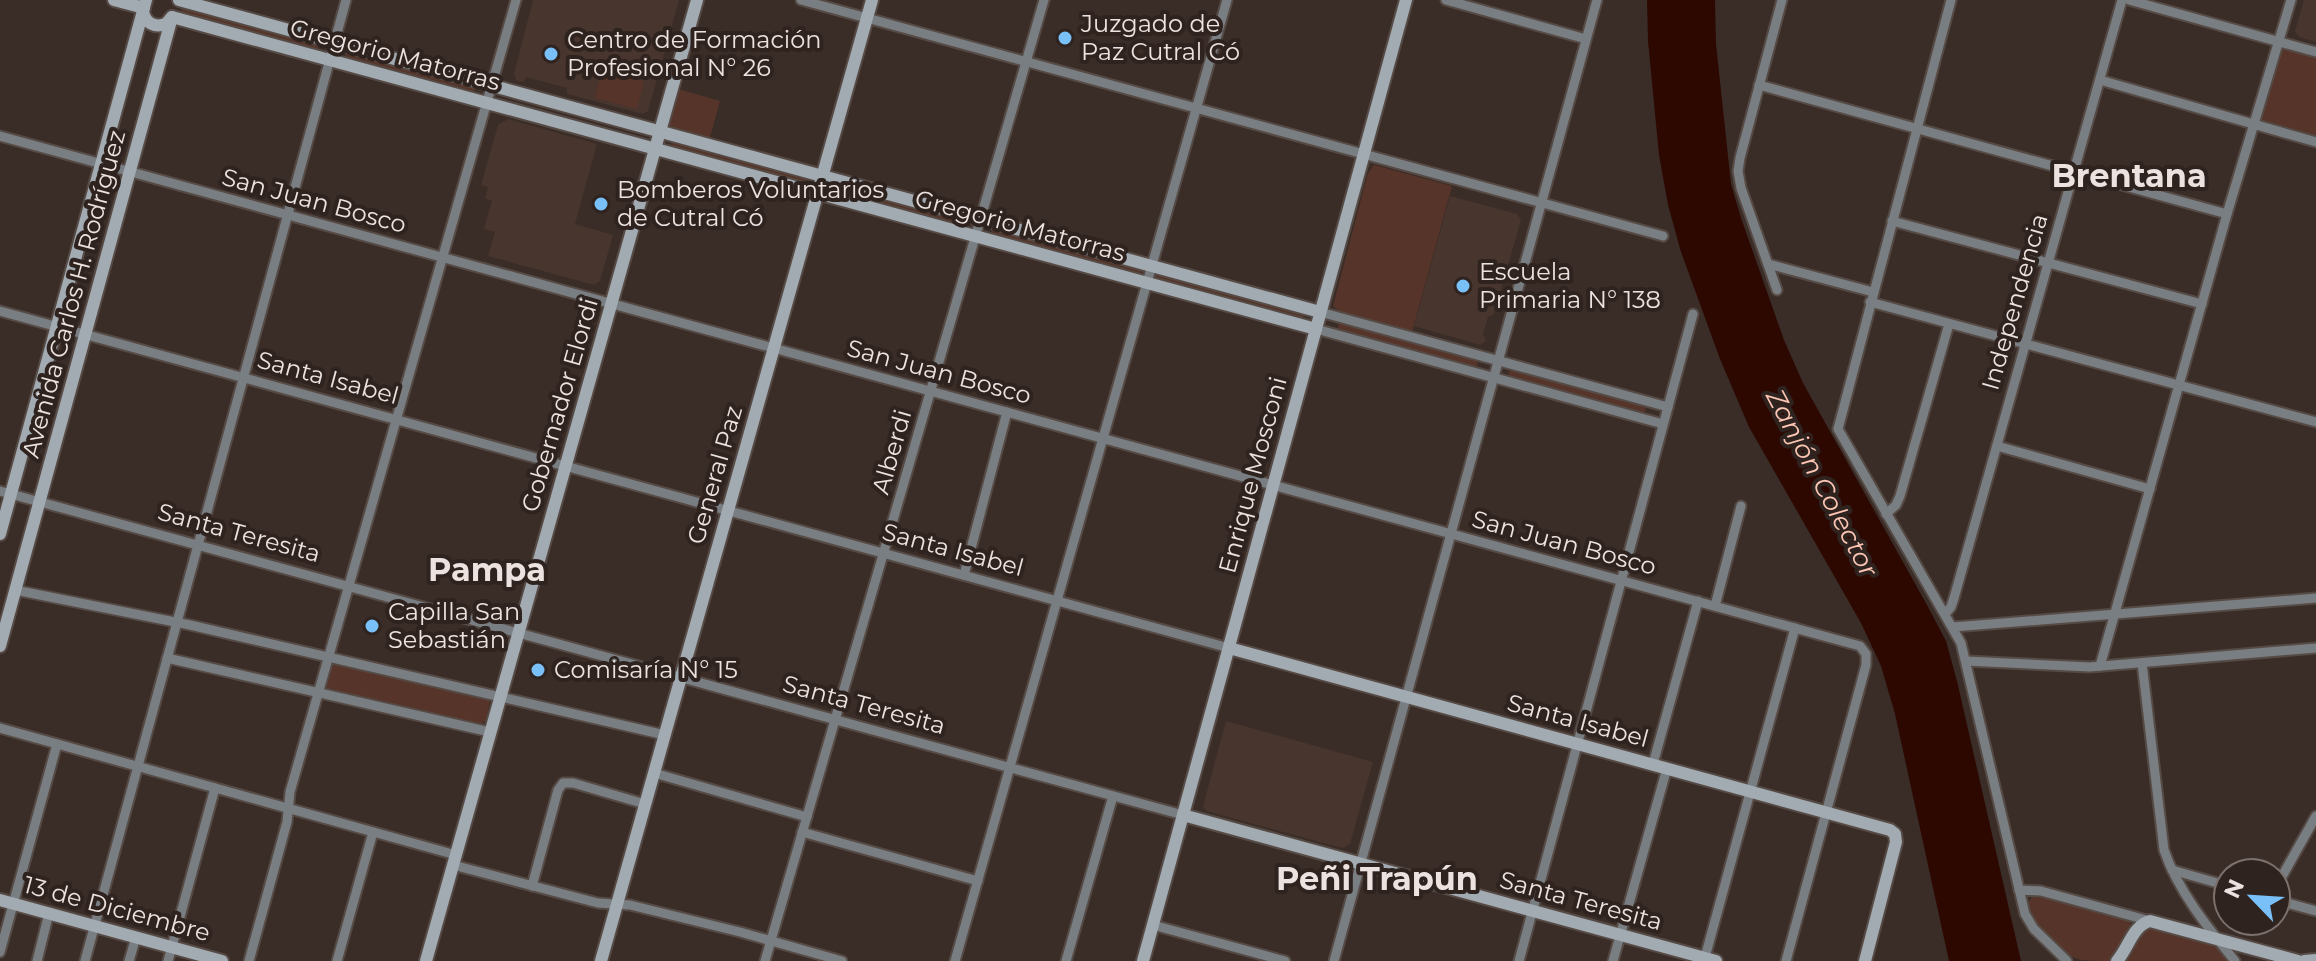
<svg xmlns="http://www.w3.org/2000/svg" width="2316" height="961" font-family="Montserrat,sans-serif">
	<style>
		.built { fill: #47352e }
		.green { fill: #563429 }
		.water { fill: #2d0800 }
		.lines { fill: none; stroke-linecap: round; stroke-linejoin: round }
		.street-casing { stroke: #564a45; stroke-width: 13 }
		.secondary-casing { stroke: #564a45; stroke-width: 16 }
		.street { stroke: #797e83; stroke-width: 9 }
		.secondary { stroke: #a2aab2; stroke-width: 12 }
		.poi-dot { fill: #79bff8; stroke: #2f231f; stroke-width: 3 }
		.labels { text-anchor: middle; stroke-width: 8; stroke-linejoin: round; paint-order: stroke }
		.poi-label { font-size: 24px; fill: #ece3e0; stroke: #2f231f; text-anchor: start }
		.street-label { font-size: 24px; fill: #ece3e0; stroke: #2f231f }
		.water-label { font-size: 26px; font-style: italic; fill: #fbc5b3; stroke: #2f231f }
		.district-label { font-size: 32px; font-weight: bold; fill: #ece3e0; stroke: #2f231f }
	</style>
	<rect width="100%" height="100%" fill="#3a2d28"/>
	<g class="built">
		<path d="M533,0H679L648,111L643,114L567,94V88L526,77L524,82L517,81L514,74Z"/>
		<path d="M2304,0H2316V42L2299,37L2295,31Z"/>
		<path d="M508,119L597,144L575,224L613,235L600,281L594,285L488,256L495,232L484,229L492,201L485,198L488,187L481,185L498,125Z"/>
		<path d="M1450,196L1517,214L1521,220L1494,314L1488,317L1483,334L1486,341L1480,345L1414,326Z"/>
		<path d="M1226,721L1373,762L1350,844L1342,848L1206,811L1203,806Z"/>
	</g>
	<g class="green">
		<path d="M183,7L316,42L318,48L315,51L183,15L181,10Z"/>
		<path d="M2288,48L2316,56V138L2260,122L2279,55L2281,51Z"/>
		<path d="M350,51L474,86L475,90L471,94L346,60L345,55Z"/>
		<path d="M602,70L644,81L637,109L595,98Z"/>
		<path d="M678,89L720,101L709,141L670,129L668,125Z"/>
		<path d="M672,140L806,177L807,180L804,184L670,147Z"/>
		<path d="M1374,165L1452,186L1412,332L1340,312L1333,306L1368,173Z"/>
		<path d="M838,185L964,220L965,223L959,227L837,192Z"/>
		<path d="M993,228L1140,267L1142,273L1139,276L994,236L992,231Z"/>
		<path d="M1158,272L1303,313L1304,316L1300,320L1156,281L1155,276Z"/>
		<path d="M1343,323L1475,358L1478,364L1475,368H1471L1338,331V325Z"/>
		<path d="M1514,369L1643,404L1646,410L1641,414L1511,379L1508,372Z"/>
		<path d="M336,663L486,697L490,700L486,721L478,726L329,691L326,689L332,666Z"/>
		<path d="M2032,897H2041L2127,920L2130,923L2131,932L2109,961C2099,961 2087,961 2078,959C2057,952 2034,924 2027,904Z"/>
		<path d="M2149,926L2213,944L2229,961H2123L2144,929Z"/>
	</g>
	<path class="water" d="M1647,0H1715L1716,44L1731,184L1741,218L1784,340L1803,383L1927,605L1946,641L1957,681L2021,961H1949L1895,714L1881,666L1861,623L1749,427L1720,359L1681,252L1668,205L1659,155L1648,41Z"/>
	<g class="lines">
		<g class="street-casing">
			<g id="street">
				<path d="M801,0L1663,236"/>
				<path d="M1446,0L1586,39"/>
				<path d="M1951,0L1838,429L1961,643L2025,914L2034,929L2067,961"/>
				<path d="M2129,0L2316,52"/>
				<path d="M2100,80L2316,142"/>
				<path d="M1759,85L2227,214"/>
				<path d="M0,136L1860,646L1866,654V665L1786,961"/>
				<path d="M1892,221L2202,304"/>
				<path d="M1768,264L1873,292"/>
				<path d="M1777,290L1741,188L1738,171L1740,158L1782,0"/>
				<path d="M1870,302L2316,422"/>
				<path d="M0,311L1229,648"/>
				<path d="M1320,312L1668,407"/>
				<path d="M1316,329L1663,424"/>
				<path d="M1997,446L2150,489"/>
				<path d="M0,491L1183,815"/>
				<path d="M1886,514L1896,505L1900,496L1949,324"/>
				<path d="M964,575L1007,412"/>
				<path d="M15,590L190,625L665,735"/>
				<path d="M1715,606L1741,506"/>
				<path d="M1945,614L1951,607L1954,598L2122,0"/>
				<path d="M1953,627L2316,598"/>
				<path d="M167,658L490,732"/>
				<path d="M1966,661L2090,667L2316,648"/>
				<path d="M2142,663L2164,850C2178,891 2208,928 2235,961"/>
				<path d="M2100,666L2227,214L2291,0"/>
				<path d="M0,728L456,855"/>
				<path d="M1653,764L1698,601"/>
				<path d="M654,773L807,817"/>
				<path d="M802,832L978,881"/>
				<path d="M453,865L598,903L630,905L740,932L842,961"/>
				<path d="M2172,870L2228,886"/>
				<path d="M532,886L558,790L563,783H573L645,804"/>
				<path d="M2276,887L2316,816"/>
				<path d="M2019,890L2041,891L2150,921"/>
				<path d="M2276,900L2316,911"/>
				<path d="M1153,925L1285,961"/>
				<path d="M0,952L57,744"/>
				<path d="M37,961L49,913"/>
				<path d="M85,961L346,0"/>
				<path d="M129,961L136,937"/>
				<path d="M168,961L215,788"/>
				<path d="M249,961L287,822L290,792L516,0"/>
				<path d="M337,961L373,832"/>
				<path d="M765,961L1044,0"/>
				<path d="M955,961L1227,0"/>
				<path d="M1066,961L1113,796"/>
				<path d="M1334,961L1597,0"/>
				<path d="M1519,961L1693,314"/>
				<path d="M1613,961L1667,768"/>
				<path d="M1704,961L1795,628"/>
			</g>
		</g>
		<g class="secondary-casing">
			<g id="secondary">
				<path d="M114,0L144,8"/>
				<path d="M179,0L1320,312"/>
				<path d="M143,11C145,23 154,28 166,24L172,17L1316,329"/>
				<path d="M0,534L146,0"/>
				<path d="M0,646L172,17"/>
				<path d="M1229,648L1890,830L1895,834L1896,842L1865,961"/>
				<path d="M1183,815L1716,961"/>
				<path d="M0,900L222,961"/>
				<path d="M426,961L697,0"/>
				<path d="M601,961L872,0"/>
				<path d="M1143,961L1406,0"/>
				<path d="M2117,961C2128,949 2133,925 2150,921L2298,961"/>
				<path d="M2304,961L2316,960"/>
			</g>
		</g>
		<use href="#street" class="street"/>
		<use href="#secondary" class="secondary"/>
	</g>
	<g class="poi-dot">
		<circle cx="1065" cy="38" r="8"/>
		<circle cx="551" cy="54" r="8"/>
		<circle cx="601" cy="204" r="8"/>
		<circle cx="1463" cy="286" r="8"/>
		<circle cx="372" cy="626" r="8"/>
		<circle cx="538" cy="670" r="8"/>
	</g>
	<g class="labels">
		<g class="poi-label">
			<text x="1081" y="32">Juzgado de<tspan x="1081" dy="28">Paz Cutral Có</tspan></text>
			<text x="567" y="48">Centro de Formación<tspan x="567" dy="28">Profesional N° 26</tspan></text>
			<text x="617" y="198">Bomberos Voluntarios<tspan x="617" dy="28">de Cutral Có</tspan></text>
			<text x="1479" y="280">Escuela<tspan x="1479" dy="28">Primaria N° 138</tspan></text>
			<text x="388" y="620">Capilla San<tspan x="388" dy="28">Sebastián</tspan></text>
			<text x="554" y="678">Comisaría N° 15</text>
		</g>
		<g class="street-label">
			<text transform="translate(395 55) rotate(15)" y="8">Gregorio Matorras</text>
			<text transform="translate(314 201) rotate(15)" y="8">San Juan Bosco</text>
			<text transform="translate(1020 226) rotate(15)" y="8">Gregorio Matorras</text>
			<text transform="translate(74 294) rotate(-75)" y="8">Avenida Carlos H. Rodríguez</text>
			<text transform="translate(2015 302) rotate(-74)" y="8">Independencia</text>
			<text transform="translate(939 372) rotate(15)" y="8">San Juan Bosco</text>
			<text transform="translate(328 378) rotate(15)" y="8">Santa Isabel</text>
			<text transform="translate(560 405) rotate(-74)" y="8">Gobernador Elordi</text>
			<text transform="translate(892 452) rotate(-74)" y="8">Alberdi</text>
			<text transform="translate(715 475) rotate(-74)" y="8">General Paz</text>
			<text transform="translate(1253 475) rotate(-75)" y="8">Enrique Mosconi</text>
			<text transform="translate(239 533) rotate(15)" y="8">Santa Teresita</text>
			<text transform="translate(1564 543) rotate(15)" y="8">San Juan Bosco</text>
			<text transform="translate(953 550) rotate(15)" y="8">Santa Isabel</text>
			<text transform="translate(864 705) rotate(15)" y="8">Santa Teresita</text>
			<text transform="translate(1578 721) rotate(15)" y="8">Santa Isabel</text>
			<text transform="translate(1581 901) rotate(15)" y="8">Santa Teresita</text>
			<text transform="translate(117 909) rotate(15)" y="8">13 de Diciembre</text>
		</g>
		<g class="water-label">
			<text transform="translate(1822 483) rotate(62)" y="9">Zanjón Colector</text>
		</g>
		<g class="district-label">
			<text x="2129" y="187">Brentana</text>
			<text x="487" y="581">Pampa</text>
			<text x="1377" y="890">Peñi Trapún</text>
		</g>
	</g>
	<g transform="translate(2252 897) rotate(295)"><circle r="38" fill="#2f231f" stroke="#7b706c" stroke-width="2"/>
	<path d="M0-6L14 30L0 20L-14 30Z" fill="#79bff8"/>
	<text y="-12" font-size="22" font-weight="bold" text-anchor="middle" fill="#ece3e0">N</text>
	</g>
</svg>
